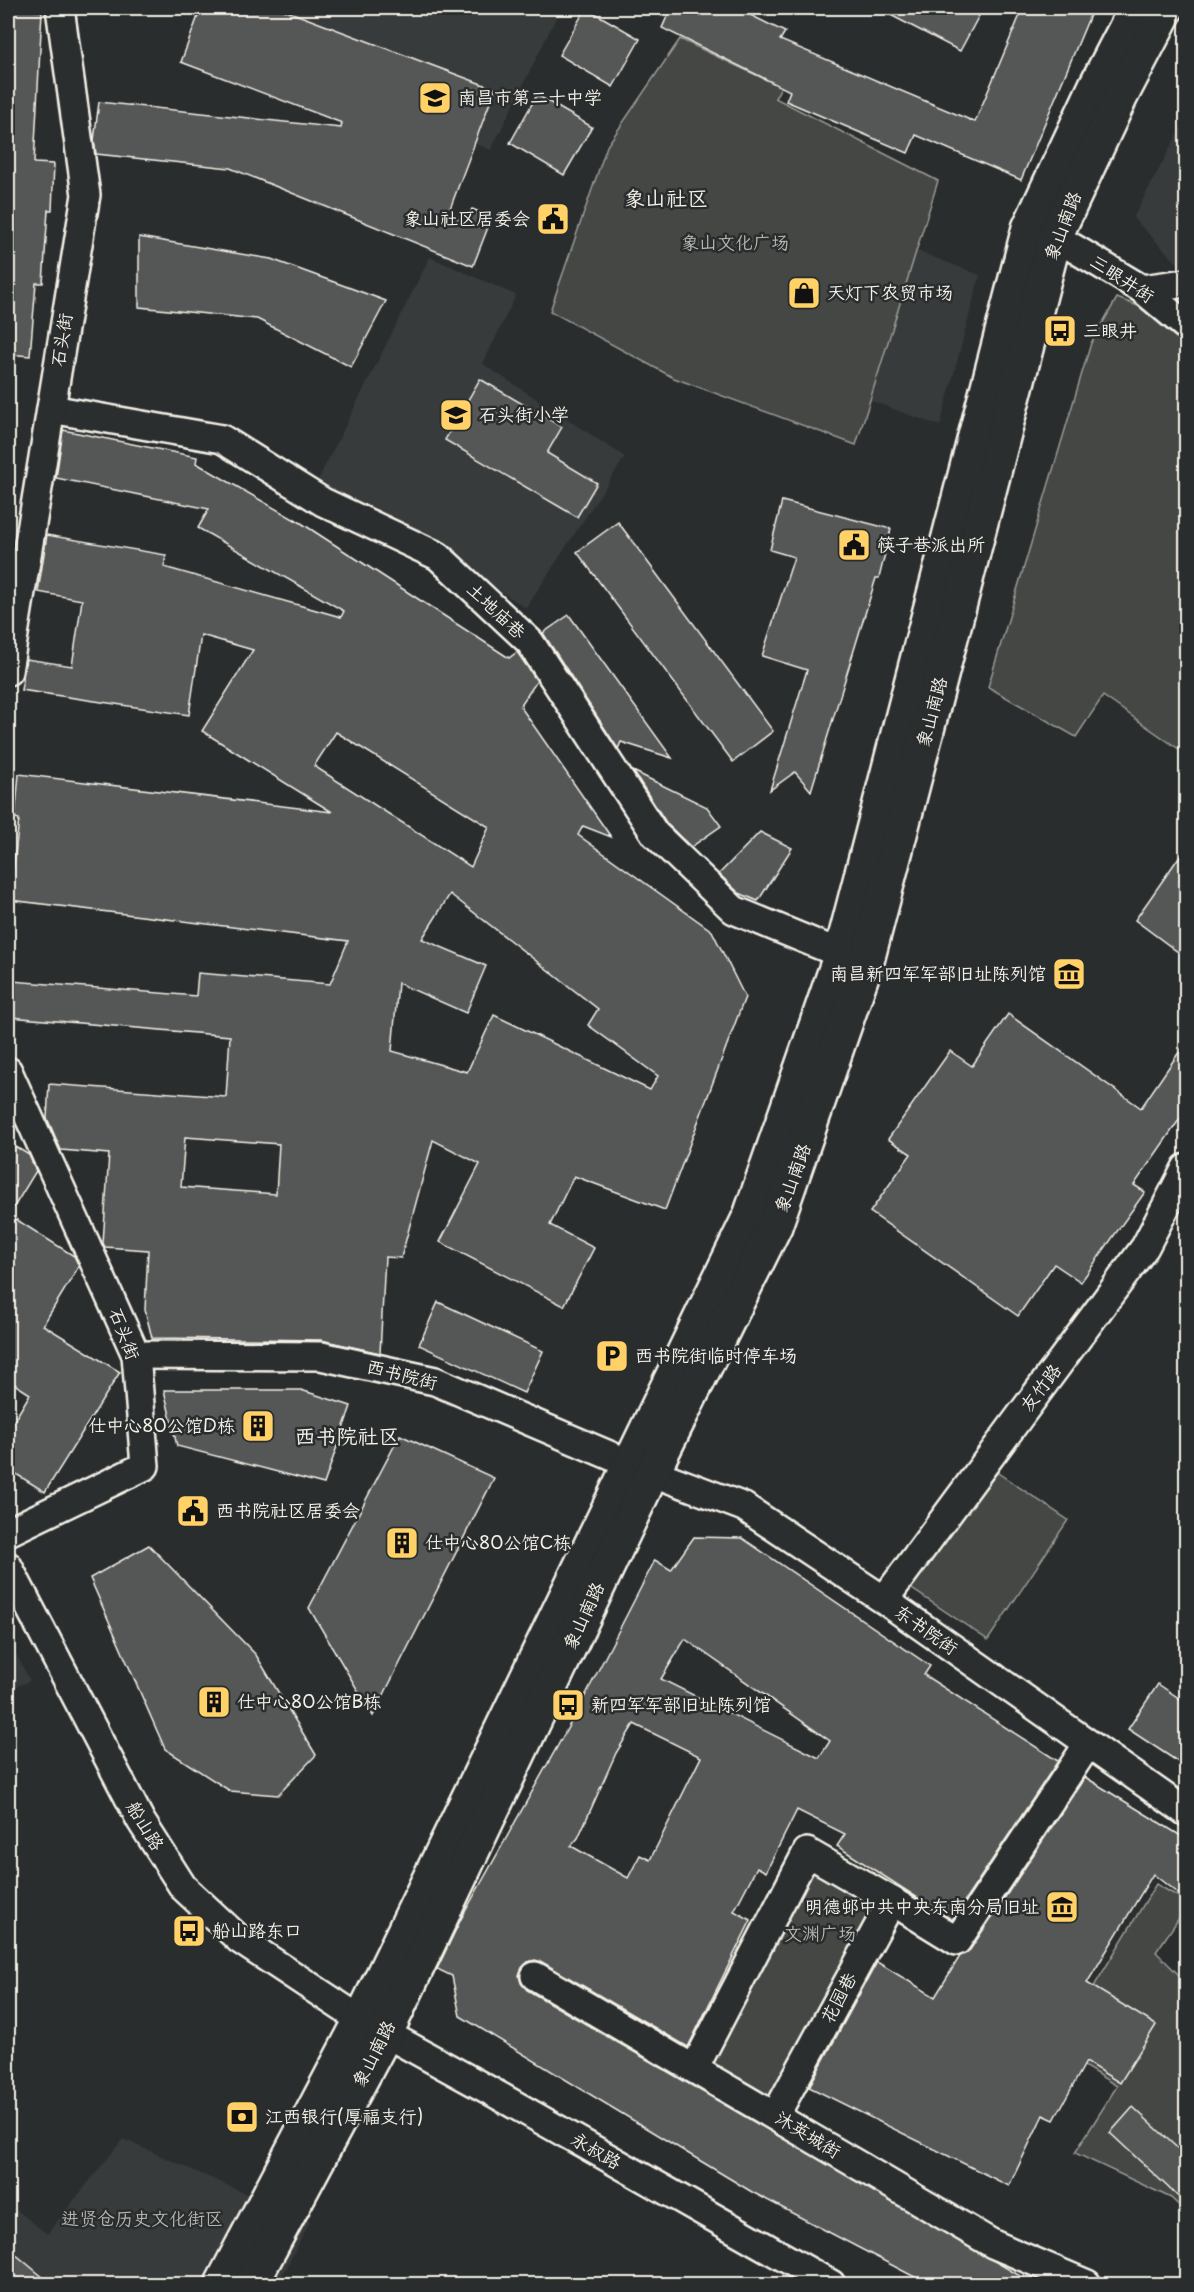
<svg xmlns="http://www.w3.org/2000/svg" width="1194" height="2292" font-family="'Playpen Sans','LXGW WenKai TC',sans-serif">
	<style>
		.built { fill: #373a3a }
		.green { fill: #444645; stroke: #9c9c96; stroke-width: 1.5 }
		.building { fill: #555756; stroke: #f4f1e8; stroke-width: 1.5; fill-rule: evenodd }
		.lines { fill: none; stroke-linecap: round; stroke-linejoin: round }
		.minor-casing { stroke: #f4f1e8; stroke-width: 32 }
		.major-casing { stroke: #f4f1e8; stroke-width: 38 }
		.minor { stroke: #2a2d2e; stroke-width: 27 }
		.major { stroke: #2a2d2e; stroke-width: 33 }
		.labels { text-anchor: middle; stroke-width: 5; stroke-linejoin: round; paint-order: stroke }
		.poi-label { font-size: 18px; fill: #f4f1e8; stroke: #2a2d2e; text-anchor: start }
		.street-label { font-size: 18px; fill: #f4f1e8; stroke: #2a2d2e }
		.park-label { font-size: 18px; fill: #b6b5af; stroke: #2a2d2e }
		.quarter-label { font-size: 21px; fill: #f4f1e8; stroke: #2a2d2e }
	</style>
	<rect width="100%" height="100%" fill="#2a2d2e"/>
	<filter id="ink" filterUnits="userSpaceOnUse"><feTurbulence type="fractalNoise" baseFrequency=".0167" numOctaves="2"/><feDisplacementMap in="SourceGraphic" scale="12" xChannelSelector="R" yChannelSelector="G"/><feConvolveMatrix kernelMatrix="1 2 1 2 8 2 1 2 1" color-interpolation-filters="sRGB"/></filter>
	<g filter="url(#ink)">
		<g class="built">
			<path d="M232,8H561L491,150L218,45Z"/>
			<path d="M1186,118V272L1133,218Z"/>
			<path d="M690,164L980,275L940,426L626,312Z"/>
			<path d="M430,257L516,295L483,364L625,457L526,608L384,515L316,484Z"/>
			<path d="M8,1638L30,1681L8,1690Z"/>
			<path d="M123,2139L310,2222L278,2284H8V2203L47,2234Z"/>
		</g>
		<g class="green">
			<path d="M680,39L781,87L775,98L938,181L856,445L674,378L550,311L607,146Z"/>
			<path d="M1117,298L1138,306L1186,346V754L1103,696L1076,737L988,687L1091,343Z"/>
			<path d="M986,1465L1068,1520L988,1640L906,1585Z"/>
			<path d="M812,1866L882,1904L775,2099L706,2061Z"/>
			<path d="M1156,1884L1186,1901V1908L1156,1952L1186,1982V2212L1171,2198L1075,2153L1117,2086L1056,2049Z"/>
		</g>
		<g class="building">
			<path d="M201,8H279L495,89L448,214L465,222L472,209L492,217L473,266L230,168L96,154L94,140L99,102L341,128L342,123L181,62Z"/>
			<path d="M586,8L640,39L613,87L559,55Z"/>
			<path d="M671,8H736L785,32L780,40L975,122L1023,8H1093L1021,180L916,135L908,153L786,101L790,91L662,28Z"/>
			<path d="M877,8H983L960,51Z"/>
			<path d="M8,9L42,11L34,163L54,164L52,210H48L43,283H36L30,356L8,354Z"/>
			<path d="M537,95L592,127L564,175L510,143Z"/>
			<path d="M139,237L271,259L386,301L351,367L257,319L139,307Z"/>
			<path d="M480,379L562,427L547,453L597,483L577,517L445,440Z"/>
			<path d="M63,430L197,457L196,463L295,520V519L509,658L517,652L537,681L520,706L611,837L583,826L578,835L712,931L745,997L665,1210L574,1176L550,1225L594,1248L564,1306L440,1242L480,1164L433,1140L401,1258L385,1257L380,1353L321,1340L152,1338L145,1310L148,1250L105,1247L103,1243L109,1154L61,1150L47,1118L49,1084L226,1097L230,1036L10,1017L12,981L196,996L198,973L330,984L348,941L10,900L19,819L15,818L19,774L332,812L202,731L253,650L201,635L189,715L21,690L26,659L72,666L82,600L38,592L47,535L166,555L164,567L341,617L344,611L198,528L209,509L56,478ZM336,732L489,827L471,867L314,766ZM450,894L598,1009L588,1025L658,1076L650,1090L494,1015L467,1072L392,1051L398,983L466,1013L486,966L422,939ZM185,1137L279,1144L276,1194L181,1187Z"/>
			<path d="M782,501L891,529L879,578H876L811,791L795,772L770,790L807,670L762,656L794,557L770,550Z"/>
			<path d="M618,522L773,731L733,762L577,552Z"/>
			<path d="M569,615L672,758L621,742L618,749L543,633Z"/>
			<path d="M633,771L707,807L721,826L691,847L667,824Z"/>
			<path d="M760,832L792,848L758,901L739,893L719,874Z"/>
			<path d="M1186,847V958L1135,920Z"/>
			<path d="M1008,1014L1141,1108L1186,1042V1110L1134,1185L1145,1192L1081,1282L1054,1264L1018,1316L870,1212L911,1154L888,1139L950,1051L972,1066Z"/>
			<path d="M8,1142L29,1155L36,1171L9,1215L74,1256L79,1266L43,1325L120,1372L45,1492L8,1469V1431L30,1394L8,1380Z"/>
			<path d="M438,1302L543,1351L524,1393L419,1345Z"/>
			<path d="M164,1390H301L351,1406L324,1484L177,1446Z"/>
			<path d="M400,1435L494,1478L373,1716L309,1608Z"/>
			<path d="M694,1537L742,1538L930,1666L924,1675L1058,1761L952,1920L837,1846L845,1834L797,1810L766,1872L757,1867L734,1911L751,1920L688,2047L542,1962L535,1960L528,1962L522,1968L519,1975L521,1983L527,1990L1034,2284H928L752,2192L460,2016L452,1976L437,1969L461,1919L581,1704L655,1560L671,1570ZM685,1639L830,1741L819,1758L661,1679ZM634,1724L701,1757L650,1860L640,1855L628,1878L571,1846L578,1838L616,1753Z"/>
			<path d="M149,1545L256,1655L316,1755L278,1795L230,1791L165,1749L90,1578Z"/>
			<path d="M1158,1684L1186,1703V1767L1128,1729Z"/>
			<path d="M1085,1777L1186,1839V1900L1153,1874L1087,1983L1156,2025L1120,2083L1086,2062L1054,2120L1043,2115L1009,2186L809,2087L877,1962L935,1997L960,1956L970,1950Z"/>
			<path d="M1133,2107L1186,2156V2204L1110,2133Z"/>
			<path d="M8,2248L51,2284H8Z"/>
		</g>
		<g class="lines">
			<g class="minor-casing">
				<g id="minor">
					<path d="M1055,237L1142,289L1186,326"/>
					<path d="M1142,289L1186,283"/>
					<path d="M51,409L222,439L323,502L438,556L530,642L655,834L734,910L841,954"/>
					<path d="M8,671L86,195L60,8"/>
					<path d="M8,1071L136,1355L145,1466L8,1532"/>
					<path d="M136,1355L321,1356L435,1381L630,1464L744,1507L884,1600L1186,1812"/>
					<path d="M8,1566L141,1821L183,1887L240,1940L361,2020L494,2093L831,2284"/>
					<path d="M884,1600L1145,1247L1186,1168"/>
					<path d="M535,1976L993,2244L1087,2284"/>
					<path d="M694,2069L807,1852L892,1901"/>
					<path d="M775,2116L892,1901L957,1941L1088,1744"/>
				</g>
			</g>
			<g class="major-casing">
				<g id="major">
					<path d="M222,2284L361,2020L750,1216L841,954L1029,228L1096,85L1136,8"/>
					<path d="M251,2284L386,2033L653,1471L775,1226L867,961L1055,237L1121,96L1167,8"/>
				</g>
			</g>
			<use href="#minor" class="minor"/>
			<use href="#major" class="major"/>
		</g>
	</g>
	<defs>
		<g id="school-square" transform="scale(1.725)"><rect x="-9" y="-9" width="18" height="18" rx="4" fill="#ffd166" stroke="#2a2d2e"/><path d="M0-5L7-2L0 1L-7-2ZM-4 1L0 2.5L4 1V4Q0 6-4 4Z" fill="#111"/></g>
		<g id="civic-square" transform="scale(1.725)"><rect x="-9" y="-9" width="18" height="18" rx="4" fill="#ffd166" stroke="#2a2d2e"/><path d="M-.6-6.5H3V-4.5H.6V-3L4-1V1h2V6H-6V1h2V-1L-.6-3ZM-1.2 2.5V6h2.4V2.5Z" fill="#111"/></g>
		<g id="shop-square" transform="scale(1.725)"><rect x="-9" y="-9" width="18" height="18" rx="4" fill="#ffd166" stroke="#2a2d2e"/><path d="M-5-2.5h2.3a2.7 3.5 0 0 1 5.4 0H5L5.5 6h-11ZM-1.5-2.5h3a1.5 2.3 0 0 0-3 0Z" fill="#111"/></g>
		<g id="bus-square" transform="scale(1.725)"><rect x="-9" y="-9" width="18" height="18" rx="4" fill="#ffd166" stroke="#2a2d2e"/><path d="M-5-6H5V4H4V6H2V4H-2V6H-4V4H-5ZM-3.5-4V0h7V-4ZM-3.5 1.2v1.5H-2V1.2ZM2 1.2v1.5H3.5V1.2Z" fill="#111"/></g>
		<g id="museum-square" transform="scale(1.725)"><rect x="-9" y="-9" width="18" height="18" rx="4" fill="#ffd166" stroke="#2a2d2e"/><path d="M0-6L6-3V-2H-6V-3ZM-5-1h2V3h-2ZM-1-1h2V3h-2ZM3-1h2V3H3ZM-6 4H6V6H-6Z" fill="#111"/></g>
		<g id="parking-square" transform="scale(1.725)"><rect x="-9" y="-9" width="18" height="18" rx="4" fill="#ffd166" stroke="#2a2d2e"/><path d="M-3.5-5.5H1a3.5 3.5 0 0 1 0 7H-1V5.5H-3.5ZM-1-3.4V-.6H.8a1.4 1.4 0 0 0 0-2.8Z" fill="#111"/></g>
		<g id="building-square" transform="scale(1.725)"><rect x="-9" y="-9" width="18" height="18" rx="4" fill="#ffd166" stroke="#2a2d2e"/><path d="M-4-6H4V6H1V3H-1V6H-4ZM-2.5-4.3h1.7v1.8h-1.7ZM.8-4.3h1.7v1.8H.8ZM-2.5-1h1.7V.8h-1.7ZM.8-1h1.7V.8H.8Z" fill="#111"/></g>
		<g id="bank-square" transform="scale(1.725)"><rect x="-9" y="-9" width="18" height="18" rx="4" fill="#ffd166" stroke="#2a2d2e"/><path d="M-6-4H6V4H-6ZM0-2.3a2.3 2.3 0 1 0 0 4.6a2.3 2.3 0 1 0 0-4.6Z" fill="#111"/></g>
	</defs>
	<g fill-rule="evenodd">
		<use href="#school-square" x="435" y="98"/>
		<use href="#civic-square" x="553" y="219"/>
		<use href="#shop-square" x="804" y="293"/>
		<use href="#bus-square" x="1060" y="331"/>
		<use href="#school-square" x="456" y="415"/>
		<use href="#civic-square" x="854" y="545"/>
		<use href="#museum-square" x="1069" y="974"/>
		<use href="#parking-square" x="612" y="1356"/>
		<use href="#building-square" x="258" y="1426"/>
		<use href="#civic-square" x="193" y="1511"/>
		<use href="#building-square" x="402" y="1543"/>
		<use href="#building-square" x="214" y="1702"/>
		<use href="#bus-square" x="568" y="1705"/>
		<use href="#museum-square" x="1062" y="1907"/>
		<use href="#bus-square" x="189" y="1931"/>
		<use href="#bank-square" x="242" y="2117"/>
	</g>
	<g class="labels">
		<g class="poi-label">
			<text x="458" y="104">南昌市第二十中学</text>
			<text x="530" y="225" text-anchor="end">象山社区居委会</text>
			<text x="827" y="299">天灯下农贸市场</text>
			<text x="1083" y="337">三眼井</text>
			<text x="479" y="421">石头街小学</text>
			<text x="877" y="551">筷子巷派出所</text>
			<text x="1046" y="980" text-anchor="end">南昌新四军军部旧址陈列馆</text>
			<text x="635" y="1362">西书院街临时停车场</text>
			<text x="235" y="1432" text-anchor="end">仕中心80公馆D栋</text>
			<text x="216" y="1517">西书院社区居委会</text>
			<text x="425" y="1549">仕中心80公馆C栋</text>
			<text x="237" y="1708">仕中心80公馆B栋</text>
			<text x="591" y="1711">新四军军部旧址陈列馆</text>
			<text x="1039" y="1913" text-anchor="end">明德邨中共中央东南分局旧址</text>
			<text x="212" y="1937">船山路东口</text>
			<text x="265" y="2123">江西银行(厚福支行)</text>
		</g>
		<g class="street-label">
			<text transform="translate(1063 226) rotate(-69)" y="6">象山南路</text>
			<text transform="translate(1122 279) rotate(33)" y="6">三眼井街</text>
			<text transform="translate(62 340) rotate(-81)" y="6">石头街</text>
			<text transform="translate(496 611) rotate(43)" y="6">土地庙巷</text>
			<text transform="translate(932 712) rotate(-75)" y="6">象山南路</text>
			<text transform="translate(793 1178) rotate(-70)" y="6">象山南路</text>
			<text transform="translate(124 1334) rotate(69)" y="6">石头街</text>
			<text transform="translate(402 1375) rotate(14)" y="6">西书院街</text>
			<text transform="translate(1041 1388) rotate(-53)" y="6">友竹路</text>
			<text transform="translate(584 1616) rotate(-65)" y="6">象山南路</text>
			<text transform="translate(926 1630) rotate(35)" y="6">东书院街</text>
			<text transform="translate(145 1826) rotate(59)" y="6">船山路</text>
			<text transform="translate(839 1998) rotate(-62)" y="6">花园巷</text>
			<text transform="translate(374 2054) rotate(-63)" y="6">象山南路</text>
			<text transform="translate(808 2135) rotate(31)" y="6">沐英城街</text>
			<text transform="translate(596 2151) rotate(30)" y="6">永叔路</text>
		</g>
		<g class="park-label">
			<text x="735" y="249">象山文化广场</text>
			<text x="820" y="1940">文渊广场</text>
			<text x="142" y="2225">进贤仓历史文化街区</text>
		</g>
		<g class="quarter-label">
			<text x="666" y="206">象山社区</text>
			<text x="347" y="1444">西书院社区</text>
		</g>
	</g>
	<rect width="1194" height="2292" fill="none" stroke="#2a2d2e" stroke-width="30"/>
	<rect x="15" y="15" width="1164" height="2262" fill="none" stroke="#f4f1e8" stroke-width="2" filter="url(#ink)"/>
</svg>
